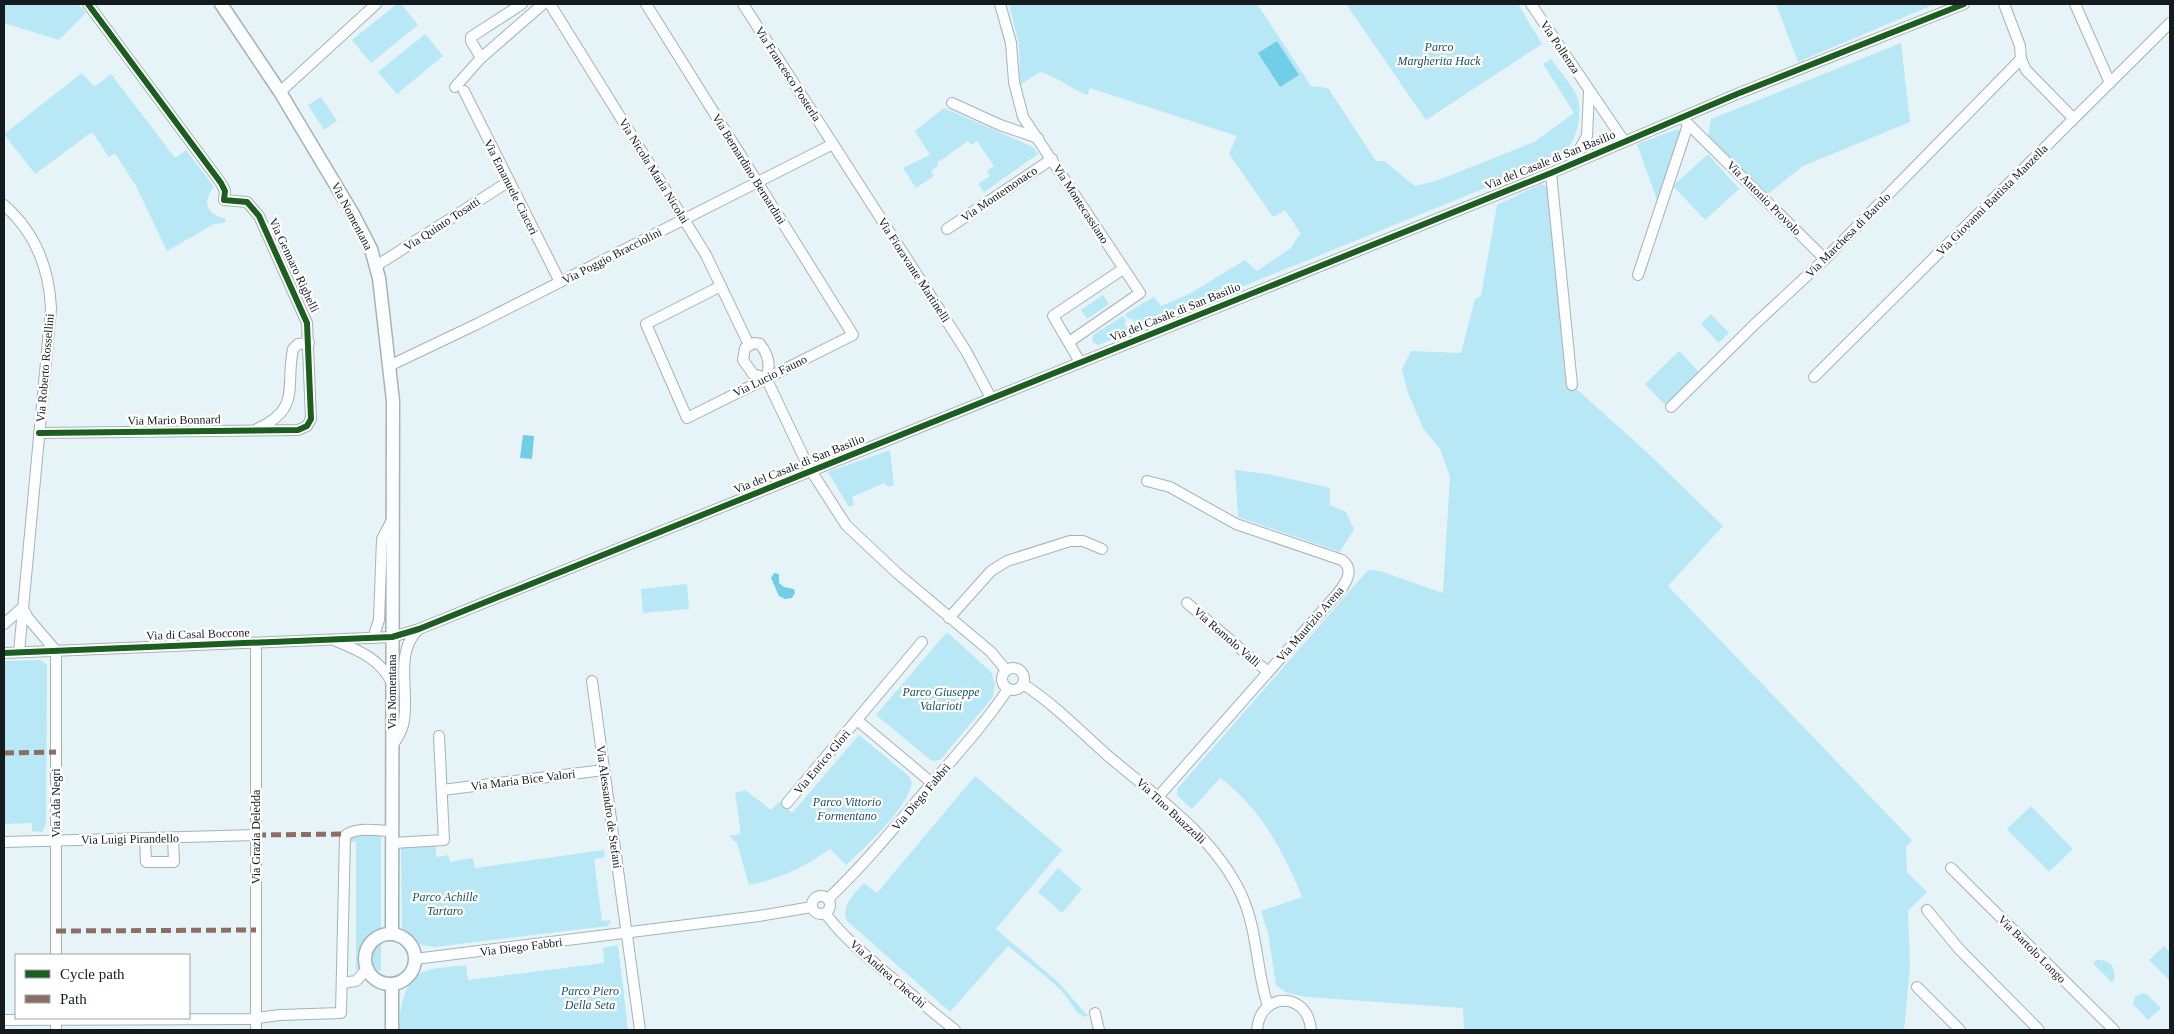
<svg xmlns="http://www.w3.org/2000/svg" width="2174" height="1034" font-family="'Times New Roman',serif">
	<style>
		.green { fill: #b8e7f5 }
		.water { fill: #70cee6 }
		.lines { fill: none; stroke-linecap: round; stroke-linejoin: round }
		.minor-casing { stroke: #a7b2b5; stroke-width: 12 }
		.major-casing { stroke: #a7b2b5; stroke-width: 15 }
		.minor { stroke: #fbfdfe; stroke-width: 10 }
		.major { stroke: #fbfdfe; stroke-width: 12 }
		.quiet { stroke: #8d6e63; stroke-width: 5; stroke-dasharray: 10 5; stroke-linecap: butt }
		.cycleway-casing { stroke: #fff; stroke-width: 9 }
		.cycleway { stroke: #1b5e20; stroke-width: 6 }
		.labels { text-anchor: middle; stroke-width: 4.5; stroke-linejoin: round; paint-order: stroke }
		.park-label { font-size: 12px; font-style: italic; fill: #1b505e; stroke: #fff }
		.street-label { font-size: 12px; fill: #131b1e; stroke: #fff }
	</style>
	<rect width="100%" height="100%" fill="#e6f4f8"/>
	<g class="green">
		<path d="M4,4H78L86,13L59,40L4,23Z"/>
		<path d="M397,4H401L418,25L371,63L352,40Z"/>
		<path d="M1009,4H1257L1311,86L1328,88L1376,161H1384L1415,186L1436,181L1534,142L1574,113L1543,64L1551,59C1558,69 1574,87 1578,99C1583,118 1575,148 1557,159L1135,330L1134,320L1127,318L1125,314L1154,297L1161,306L1189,294L1245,260L1257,271L1291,248L1297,238L1301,234L1285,210L1273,217L1229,154L1237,136L1090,88L1087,95C1070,88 1058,77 1040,72L1020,85L1019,45Z"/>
		<path d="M1346,4H1518L1542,44L1426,120Z"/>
		<path d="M1776,4H1935L1798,62Z"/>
		<path d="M425,34L443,56L397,94L378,72Z"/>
		<path d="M1901,43L1910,122L1803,166L1768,194L1708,136L1711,119Z"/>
		<path d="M82,73L94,87L111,74L175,158L186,150L214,187C200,203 209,215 226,219L225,223L214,224L167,251L136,186L115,153L109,157L92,132L35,174L4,134Z"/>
		<path d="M321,97L337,121L324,130L308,105Z"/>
		<path d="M944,108L1033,147L1038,154L984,192L978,184L990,176L987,171L994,166L977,141L971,145L968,141L937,163L938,166L931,171L934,176L916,188L903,168L930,155L915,131Z"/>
		<path d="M1678,129L1682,132L1657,200L1637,144Z"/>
		<path d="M1708,154L1739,189L1705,220L1673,186Z"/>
		<path d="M1541,184L1548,187L1566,383L1572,385L1651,456L1723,526L1668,586L1912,840L1906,847L1907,872L1927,892L1908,911L1910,966L1904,1030H1464L1463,1008L1308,997L1287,993L1276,985L1268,933L1261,911L1302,897C1284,852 1260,807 1220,778L1192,809L1177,795L1178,788L1368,570L1380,571L1443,593L1450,477L1440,449L1423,428L1408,393L1402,369L1411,351L1461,353L1475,299L1481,296L1497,205Z"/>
		<path d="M1103,295L1109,304L1087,319L1081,310Z"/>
		<path d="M1711,314L1729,333L1719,343L1701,324Z"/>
		<path d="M1123,316L1126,320L1124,325L1133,331L1098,345L1092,341L1093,335Z"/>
		<path d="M1679,351L1699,372L1665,405L1645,384Z"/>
		<path d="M890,450L894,485L888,487L884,483L852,497L854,505L849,507L828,472Z"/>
		<path d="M1235,470L1273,475L1330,488V505L1346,512L1354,529L1340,552L1238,517Z"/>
		<path d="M687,584L689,609L643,613L641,589Z"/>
		<path d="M947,632L991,672L995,683L993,697L940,760L932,761L876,715Z"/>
		<path d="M40,660L47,665L46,823L42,832L32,831V823L4,824V661Z"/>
		<path d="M859,735L909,776L912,783C907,809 865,847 846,865L830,849C805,867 780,879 749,885L737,843L729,836L741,834L735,793L745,790L771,810L779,802L792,813Z"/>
		<path d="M975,776L1062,850L996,929L1057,981L1088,1016L1085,1017L1078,1013L1061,990L1044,975L1008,946L950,1012L846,920C842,904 854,894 864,883L877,893Z"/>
		<path d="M2031,806L2073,849L2049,872L2007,829Z"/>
		<path d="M381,834V971L356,970V842H350L349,836Z"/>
		<path d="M436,845V857L449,855L450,862L473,858L475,868L604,850L605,857L594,859L602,921L611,920L608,926L434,947C419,945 409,942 402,928L401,848Z"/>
		<path d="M1058,868L1082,889L1062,913L1038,892Z"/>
		<path d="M618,945L628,1030H399C399,1013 404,979 423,972C436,967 453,967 466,965L468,980L604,963L603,948Z"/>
		<path d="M2164,946L2170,952V981L2149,960Z"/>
		<path d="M2096,960H2103L2112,965L2115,977L2112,983L2093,963Z"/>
		<path d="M2142,993L2147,994L2161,1008L2148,1020L2133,1004L2135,997Z"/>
	</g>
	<g class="water">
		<path d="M1277,41L1299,75L1280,87L1258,53Z"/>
		<path d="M523,435L534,436L532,459L520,458Z"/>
		<path d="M774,573L779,574V583L784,587L794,589L795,593L792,598L785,599L779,596L771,578Z"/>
	</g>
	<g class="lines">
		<g class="minor-casing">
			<g id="minor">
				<path d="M550,4L706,255L749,345"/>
				<path d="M646,4L853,335L687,418L646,324L721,286"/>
				<path d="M743,4L966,351L991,398"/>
				<path d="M1000,4L1011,43L1014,82L1023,117L1140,293L1069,342"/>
				<path d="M1531,4L1624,141"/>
				<path d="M2004,4L2020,46L2021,59L2026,70L2073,118"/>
				<path d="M2075,4L2110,83"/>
				<path d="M481,58L471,41V37L522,4"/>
				<path d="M455,87L481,58L543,4"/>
				<path d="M464,91L560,282"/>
				<path d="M280,92L376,4"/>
				<path d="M952,103L1000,125L1038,138"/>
				<path d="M1682,118L1825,259"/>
				<path d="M1572,163L1587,136L1589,92"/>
				<path d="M1551,173L1572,385"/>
				<path d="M4,205C35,232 49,268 51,308L19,652"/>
				<path d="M947,229L1052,159"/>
				<path d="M376,266L508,182"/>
				<path d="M1638,275L1688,125"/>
				<path d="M754,343L760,344C768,354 771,366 766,378L753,374L743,360L745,348Z"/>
				<path d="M1080,362L1053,316L1123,269"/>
				<path d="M391,365L477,324L833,144"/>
				<path d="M1814,377L2170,23"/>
				<path d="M766,378L808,466L846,525L897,573L991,652L1006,670"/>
				<path d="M1671,407L1755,324L1825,259L2021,59"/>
				<path d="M257,429C302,408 285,387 293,349L298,344L309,343"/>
				<path d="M39,433L298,430L307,426L311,419L307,323L259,216L247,202L224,200L225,191L221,183L88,4"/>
				<path d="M1147,481L1170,487L1236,524L1342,560C1355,570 1346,583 1338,593L1158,797"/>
				<path d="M1187,603L1268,672"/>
				<path d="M23,609L28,618L56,651"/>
				<path d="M949,618L991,571L1007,561L1070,541H1083L1102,549"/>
				<path d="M4,624L22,608"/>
				<path d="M373,638L379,620L382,539L393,518"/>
				<path d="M336,641C360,651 380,659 392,683"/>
				<path d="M256,643V1030"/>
				<path d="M4,653L392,637L419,629L1551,173L1737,94L1964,4"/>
				<circle cx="1013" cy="679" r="11"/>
				<path d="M592,681L640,1030"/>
				<path d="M1023,684C1054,704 1080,731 1107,755C1156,797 1215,836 1242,896C1258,932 1256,970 1268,1006"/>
				<path d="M857,720L932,783"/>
				<path d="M392,746C397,739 401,733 403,725C411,696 393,653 418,630"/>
				<path d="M442,790L604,770"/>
				<path d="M787,803L922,642"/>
				<path d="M145,839L146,862H174L173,838"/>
				<path d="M4,842L256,835"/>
				<path d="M393,843L444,840L439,736"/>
				<path d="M1951,868L2114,1030"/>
				<circle cx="821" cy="905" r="9"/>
				<path d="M828,899C866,863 899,822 933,782C959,752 986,722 1008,689"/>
				<path d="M1927,910L1959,949L2039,1030"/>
				<path d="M825,913C842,936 864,954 886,973C909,992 932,1012 955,1030"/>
				<path d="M56,955V651"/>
				<path d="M415,959L759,916L812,907"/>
				<path d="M342,983L356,981L367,969"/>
				<path d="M1917,987L1960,1030"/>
				<path d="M1095,1013L1099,1030"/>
				<path d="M56,1018V1030"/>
				<path d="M4,1020L249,1019L280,1015L341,1013L345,836C355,826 379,831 393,831"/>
				<path d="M1257,1030C1260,991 1308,991 1311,1030"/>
			</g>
		</g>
		<g class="major-casing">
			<g id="major">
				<path d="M221,4L280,92L353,214L371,249L379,278L393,401L392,934"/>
				<circle cx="390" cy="959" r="25"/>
				<path d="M392,984V1030"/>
			</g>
		</g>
		<use href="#minor" class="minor"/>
		<use href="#major" class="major"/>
		<g class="quiet">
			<path d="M4,753L56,752"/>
			<path d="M256,835L346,834"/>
			<path d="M56,931L256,930"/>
		</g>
		<g class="cycleway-casing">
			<g id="cycleway">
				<path d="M39,433L298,430L307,426L311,419L307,323L259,216L247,202L224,200L225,191L221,183L88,4"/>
				<path d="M4,653L392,637L419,629L1551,173L1737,94L1964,4"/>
			</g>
		</g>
		<use href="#cycleway" class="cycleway"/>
	</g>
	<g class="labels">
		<g class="park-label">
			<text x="1439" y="51">Parco<tspan x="1439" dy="14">Margherita Hack</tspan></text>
			<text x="941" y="696">Parco Giuseppe<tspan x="941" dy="14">Valarioti</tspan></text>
			<text x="847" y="806">Parco Vittorio<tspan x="847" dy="14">Formentano</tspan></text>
			<text x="445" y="901">Parco Achille<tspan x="445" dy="14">Tartaro</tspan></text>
			<text x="590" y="995">Parco Piero<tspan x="590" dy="14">Della Seta</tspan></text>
		</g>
		<g class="street-label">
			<text transform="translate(1560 47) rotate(56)" y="4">Via Pollenza</text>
			<text transform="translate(788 74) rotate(57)" y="4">Via Francesco Posterla</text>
			<text transform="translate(1550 160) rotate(-22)" y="4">Via del Casale di San Basilio</text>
			<text transform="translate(749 169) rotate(58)" y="4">Via Bernardino Bernardini</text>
			<text transform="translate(654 171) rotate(58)" y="4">Via Nicola Maria Nicolai</text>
			<text transform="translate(511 187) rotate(63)" y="4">Via Emanuele Ciaceri</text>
			<text transform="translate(999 194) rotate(-34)" y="4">Via Montemonaco</text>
			<text transform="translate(1764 198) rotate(45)" y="4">Via Antonio Provolo</text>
			<text transform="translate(1992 200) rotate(-45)" y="4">Via Giovanni Battista Manzella</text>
			<text transform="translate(1081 204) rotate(57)" y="4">Via Montecassiano</text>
			<text transform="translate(352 216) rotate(62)" y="4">Via Nomentana</text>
			<text transform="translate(442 224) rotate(-33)" y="4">Via Quinto Tosatti</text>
			<text transform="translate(1848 235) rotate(-45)" y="4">Via Marchesa di Barolo</text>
			<text transform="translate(612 256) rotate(-27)" y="4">Via Poggio Bracciolini</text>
			<text transform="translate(294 265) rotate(65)" y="4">Via Gennaro Righelli</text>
			<text transform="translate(914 270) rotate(57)" y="4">Via Fioravante Martinelli</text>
			<text transform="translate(1175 312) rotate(-22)" y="4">Via del Casale di San Basilio</text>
			<text transform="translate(45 368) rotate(-85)" y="4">Via Roberto Rossellini</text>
			<text transform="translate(770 376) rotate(-26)" y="4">Via Lucio Fauno</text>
			<text transform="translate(174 420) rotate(-1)" y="4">Via Mario Bonnard</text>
			<text transform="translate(799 464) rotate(-22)" y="4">Via del Casale di San Basilio</text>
			<text transform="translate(1310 624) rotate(-49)" y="4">Via Maurizio Arena</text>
			<text transform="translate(198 634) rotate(-2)" y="4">Via di Casal Boccone</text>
			<text transform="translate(1227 637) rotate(41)" y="4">Via Romolo Valli</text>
			<text transform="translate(392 692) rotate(-90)" y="4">Via Nomentana</text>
			<text transform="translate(822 762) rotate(-50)" y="4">Via Enrico Glori</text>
			<text transform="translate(523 780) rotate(-7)" y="4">Via Maria Bice Valori</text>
			<text transform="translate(921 797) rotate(-50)" y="4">Via Diego Fabbri</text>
			<text transform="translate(56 803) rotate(-90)" y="4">Via Ada Negri</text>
			<text transform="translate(609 807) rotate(82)" y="4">Via Alessandro de Stefani</text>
			<text transform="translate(1171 811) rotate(43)" y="4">Via Tino Buazzelli</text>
			<text transform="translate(256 837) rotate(-90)" y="4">Via Grazia Deledda</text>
			<text transform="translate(130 839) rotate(-1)" y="4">Via Luigi Pirandello</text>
			<text transform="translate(521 947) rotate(-7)" y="4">Via Diego Fabbri</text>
			<text transform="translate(2032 949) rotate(45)" y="4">Via Bartolo Longo</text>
			<text transform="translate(888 974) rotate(41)" y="4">Via Andrea Checchi</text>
		</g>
	</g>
	<rect width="2174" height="1034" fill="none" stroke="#131b1e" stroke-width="10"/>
	<rect x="15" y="954" width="175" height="65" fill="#ffffff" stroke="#a1a4a5"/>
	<rect x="25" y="970" width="25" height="8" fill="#1b5e20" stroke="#a1a4a5"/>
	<text x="60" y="979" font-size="15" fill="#131b1e">Cycle path</text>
	<rect x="25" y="995" width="25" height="8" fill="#8d6e63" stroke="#a1a4a5"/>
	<text x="60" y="1004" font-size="15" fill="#131b1e">Path</text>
</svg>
